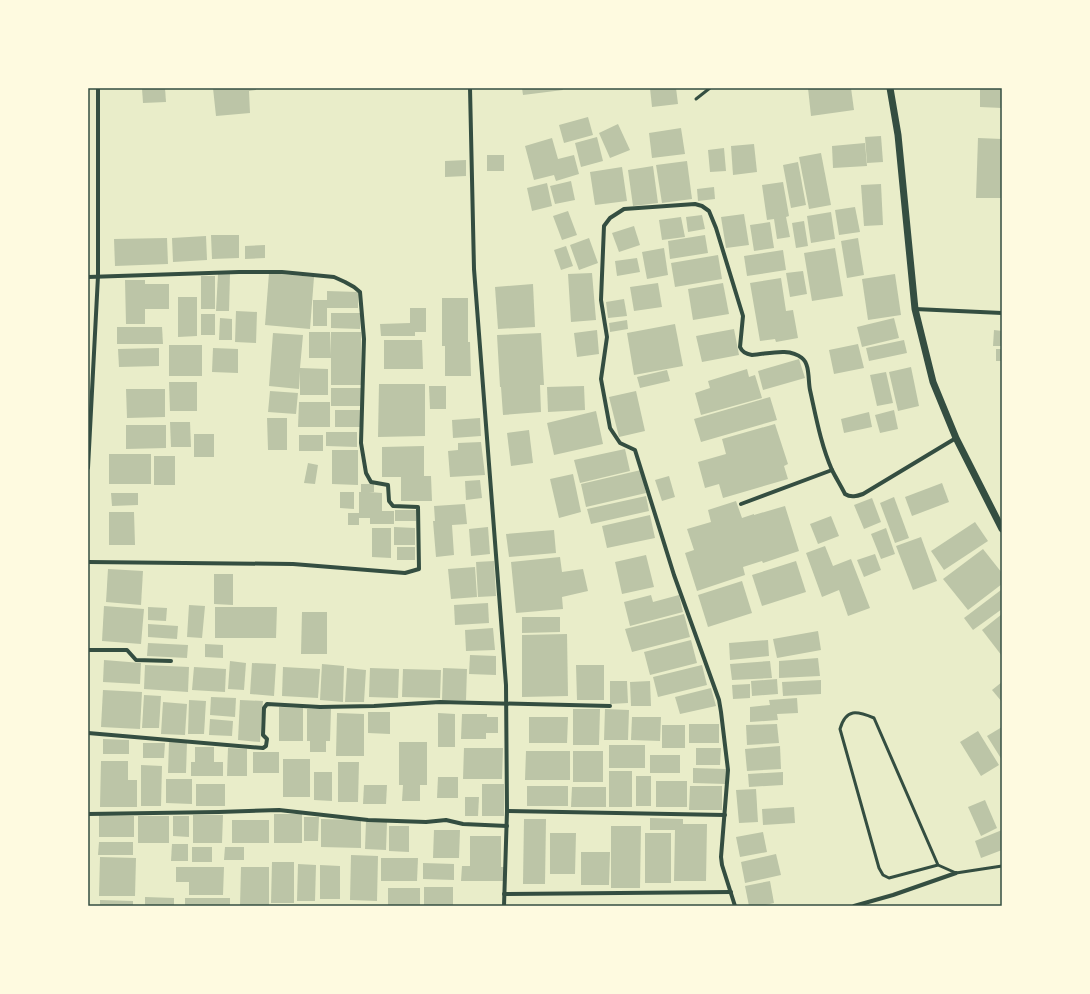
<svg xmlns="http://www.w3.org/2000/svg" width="1090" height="994" font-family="Overpass,sans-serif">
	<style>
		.building { fill: #bcc5a7 }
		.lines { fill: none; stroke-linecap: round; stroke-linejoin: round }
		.service { stroke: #344e41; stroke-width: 3 }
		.minor { stroke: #344e41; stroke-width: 4 }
		.tertiary { stroke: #344e41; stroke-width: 7 }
		.neatline { fill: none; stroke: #344e41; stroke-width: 1.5 }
	</style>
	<rect width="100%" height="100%" fill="#e9edc9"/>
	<g class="building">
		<path d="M142,88H165L166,102L143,103Z"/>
		<path d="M213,88H256V90L249,91L250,113L216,116Z"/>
		<path d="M522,88H562L563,90L523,95Z"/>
		<path d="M650,88H676L678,104L652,107Z"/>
		<path d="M808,88H851L854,110L811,116Z"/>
		<path d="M980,88H1002V108L980,107Z"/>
		<path d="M588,117L593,135L564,143L559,125Z"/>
		<path d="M618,124L630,150L610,158L599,133Z"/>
		<path d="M681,128L685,154L652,158L649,133Z"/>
		<path d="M881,136L883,162L867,163L865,137Z"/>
		<path d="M597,137L603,161L581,167L575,143Z"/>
		<path d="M552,138L558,159L574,155L579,174L556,181L554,175L534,180L525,146Z"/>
		<path d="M978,138L1002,139V198H976Z"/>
		<path d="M865,143L867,166L833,168L832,146Z"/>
		<path d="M754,144L757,172L733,175L731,146Z"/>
		<path d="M724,148L726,171L710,172L708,150Z"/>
		<path d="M821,153L831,205L809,209L799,157Z"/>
		<rect x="487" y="155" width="17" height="16"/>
		<path d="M466,160V176L445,177V161Z"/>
		<path d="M687,161L692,199L662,203L656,165Z"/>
		<path d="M798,162L806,205L791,208L783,165Z"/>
		<path d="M653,166L658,203L633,206L628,170Z"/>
		<path d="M622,167L627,201L595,205L590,172Z"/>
		<path d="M571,181L575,200L555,204L550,186Z"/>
		<path d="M783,182L789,216L786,217L790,237L777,239L774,219L767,220L762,185Z"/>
		<path d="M547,183L552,206L532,211L527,188Z"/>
		<path d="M881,184L883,225L864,226L861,185Z"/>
		<path d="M714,187L715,199L698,201L697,189Z"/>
		<path d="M855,207L860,232L839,235L835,210Z"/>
		<path d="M568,211L577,235L562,240L553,216Z"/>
		<path d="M831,212L835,239L811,243L807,216Z"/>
		<path d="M744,214L749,245L726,248L721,217Z"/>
		<path d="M702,215L705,229L688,232L686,217Z"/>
		<path d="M681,217L685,237L662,240L659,220Z"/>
		<path d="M804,221L808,246L796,248L792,223Z"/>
		<path d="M770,222L774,248L754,251L750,225Z"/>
		<path d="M634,226L640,245L619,252L612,233Z"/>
		<path d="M211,235H239V258L212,259Z"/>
		<path d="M705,235L708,253L670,259L668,241Z"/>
		<path d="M206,236L207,260L173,262L172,238Z"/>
		<path d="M167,238L168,264L115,266L114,239Z"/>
		<path d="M589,238L598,263L579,270L570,245Z"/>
		<path d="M858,238L864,275L847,278L841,241Z"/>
		<path d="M265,245V258L245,259V246Z"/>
		<path d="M566,246L573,266L561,270L554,250Z"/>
		<path d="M664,248L668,275L647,279L642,252Z"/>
		<path d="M835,248L843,296L812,301L804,253Z"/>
		<path d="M783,250L786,270L747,276L744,256Z"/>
		<path d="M718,255L722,279L675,287L671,263Z"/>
		<path d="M637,258L640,272L617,276L615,261Z"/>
		<path d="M803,271L807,294L790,297L786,273Z"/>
		<path d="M269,273L314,277L310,329L265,325Z"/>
		<path d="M592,273L596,320L571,322L568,274Z"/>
		<path d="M218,274H230L229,311H216Z"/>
		<path d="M895,274L901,315L868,320L862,279Z"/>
		<rect x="201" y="276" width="14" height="33"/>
		<path d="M781,278L786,311L793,310L798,338L776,342L775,339L760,341L750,283Z"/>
		<path d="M125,280H145V284H169V309H145V324H126Z"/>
		<path d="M658,283L662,307L634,311L630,287Z"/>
		<path d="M723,283L729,314L693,320L688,289Z"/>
		<path d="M533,284L535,327L498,329L495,287Z"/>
		<path d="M327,291L358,292V308H327V326H313V300H327Z"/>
		<path d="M178,297H197V336L178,337Z"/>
		<path d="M442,298H468V342H470L471,376H445V346H442Z"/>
		<path d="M624,299L627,316L608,318L606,302Z"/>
		<path d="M410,308H426V332H415V336H381L380,324L410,323Z"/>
		<path d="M236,311L257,312L256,343L235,342Z"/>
		<path d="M331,313H361L360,329L331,328Z"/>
		<rect x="201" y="314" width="14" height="21"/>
		<path d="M220,318L232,319V340H219Z"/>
		<path d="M894,318L899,338L862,347L857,327Z"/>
		<path d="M627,320L628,329L610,332L609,323Z"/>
		<path d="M675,324L683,366L634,375L627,333Z"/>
		<path d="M117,327H162L163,344H117Z"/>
		<path d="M734,329L739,355L702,362L696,336Z"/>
		<path d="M597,330L599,354L577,357L574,333Z"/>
		<path d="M994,330L1002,331V346H993Z"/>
		<path d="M309,332H330V356L331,332H361V385H331V358H309Z"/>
		<path d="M273,333L303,335L300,368L328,369V395H300V371L299,389L269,386Z"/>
		<path d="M541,333L544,385H540L541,412L503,415L501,387H500L497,335Z"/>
		<path d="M384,340H422L423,369H384Z"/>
		<path d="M904,340L907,353L869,361L866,348Z"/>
		<path d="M858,344L864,368L834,374L829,350Z"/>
		<rect x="169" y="345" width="33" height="31"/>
		<path d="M159,348V366L119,367L118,349Z"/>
		<path d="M213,348L238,349V373L212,372Z"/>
		<rect x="996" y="349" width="6" height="12"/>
		<path d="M799,359L805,378L763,390L758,371Z"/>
		<path d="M911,367L919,406L898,411L889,372Z"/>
		<path d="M747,369L749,377L755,375L762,398L701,415L695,393L710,388L708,381Z"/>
		<path d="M667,370L670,381L640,388L637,377Z"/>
		<path d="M886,372L893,403L877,406L870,375Z"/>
		<path d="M169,382H197V411H170Z"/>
		<path d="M379,384H425V436L378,437Z"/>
		<path d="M429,386H446V409H430Z"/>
		<path d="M584,386L585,410L548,412L547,387Z"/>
		<rect x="331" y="388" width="30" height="18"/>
		<path d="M126,389H165V417L127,418Z"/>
		<path d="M270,391L298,393L296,414L268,412Z"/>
		<path d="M636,391L645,431L619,437L609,397Z"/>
		<path d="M770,397L777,420L701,442L694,419Z"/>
		<path d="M299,402H330V427H298Z"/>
		<rect x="335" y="410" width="25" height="17"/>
		<path d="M894,410L898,429L880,433L875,415Z"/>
		<path d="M596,411L603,444L554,455L547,423Z"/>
		<path d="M869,412L872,427L844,433L841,419Z"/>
		<path d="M267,418H287V450H268Z"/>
		<path d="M480,418L481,436L453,438L452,420Z"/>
		<path d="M170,422H190L191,447H171Z"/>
		<path d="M775,424L788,464L784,466L788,479L723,498L719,484L705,488L698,462L726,454L722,439Z"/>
		<path d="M126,425H166V448L126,449Z"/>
		<path d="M529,430L533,463L511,466L507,433Z"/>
		<path d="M326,432H357V447L326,446Z"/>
		<rect x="194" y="434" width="20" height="23"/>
		<rect x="299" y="435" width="24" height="16"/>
		<path d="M481,442L485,475L450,477L448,451L458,450V443Z"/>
		<path d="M424,446V476H431L432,501H401V477H382V447Z"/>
		<path d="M625,449L630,471L580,483L574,460Z"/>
		<path d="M332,450H358V485L332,484Z"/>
		<rect x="109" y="454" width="42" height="30"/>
		<rect x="154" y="456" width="21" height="29"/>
		<path d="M308,463L318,465L315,484L304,483Z"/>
		<path d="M641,470L646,493L586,507L581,484Z"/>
		<path d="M573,474L581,512L559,518L550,479Z"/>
		<path d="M669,476L675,497L662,501L655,480Z"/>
		<path d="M480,480L482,498L466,500L465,481Z"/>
		<path d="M942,483L949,502L912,516L905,497Z"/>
		<path d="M361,484H374V492H369L382,493V511H394V524H370V518H359V525H348V513H359V492H361Z"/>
		<path d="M340,492H354V509L340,508Z"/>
		<path d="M111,493H138V505L112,506Z"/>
		<path d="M646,496L649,511L591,524L587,509Z"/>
		<path d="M894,497L909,538L895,543L880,503Z"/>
		<path d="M872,498L881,522L864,529L854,505Z"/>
		<path d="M736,501L742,518L754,514V515L785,506L799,551L763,563L762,561L743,567L745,575L697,591L685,553L694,550L687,529L711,522L708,510Z"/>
		<path d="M465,504L467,524L452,525L454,555L436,557L433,521H435L434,506Z"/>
		<rect x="395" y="510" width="21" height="11"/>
		<path d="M109,512H134L135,545H109Z"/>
		<path d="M650,515L655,538L607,548L602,526Z"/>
		<path d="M831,516L839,536L818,544L810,524Z"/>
		<path d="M975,522L988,541L944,570L931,551Z"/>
		<path d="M394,527L415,528V545H394Z"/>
		<path d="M488,527L490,554L471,556L469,529Z"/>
		<path d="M372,528H391V558L372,557Z"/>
		<path d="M886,528L895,554L881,559L871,534Z"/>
		<path d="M554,530L556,553L509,557L506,534Z"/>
		<path d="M921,537L937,581L913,590L896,546Z"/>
		<path d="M825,546L833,566L851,559L870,608L848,616L839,590L822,597L806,553Z"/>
		<rect x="397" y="547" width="18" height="13"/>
		<path d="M983,549L1002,573V584L968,610L943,579Z"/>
		<path d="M875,554L881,570L864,577L857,560Z"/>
		<path d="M646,555L654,587L622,594L615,562Z"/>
		<path d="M560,557L562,572L583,569L588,591L562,597L563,609L516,613L511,562Z"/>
		<path d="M494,561L496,596L478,597L476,562Z"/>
		<path d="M796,561L806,592L762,606L752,575Z"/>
		<path d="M475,567L477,597L451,599L448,569Z"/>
		<path d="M108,569L143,571L141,605L106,602Z"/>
		<path d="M214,574H233V605L214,604Z"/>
		<path d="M742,581L752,613L708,627L698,595Z"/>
		<path d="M1001,590L1002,592V609L973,630L964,618Z"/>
		<path d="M651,595L653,602L679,595L683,612L630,626L624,602Z"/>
		<path d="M488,603L489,623L455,625L454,605Z"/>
		<path d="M189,605L205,606L202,638L187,637Z"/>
		<path d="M104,606L144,609L141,644L102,641Z"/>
		<path d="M148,607L167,608L166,621L148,620Z"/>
		<path d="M215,607H277L276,638H215Z"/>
		<path d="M302,612H327V654H301Z"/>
		<path d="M684,614L690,637L632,652L625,629Z"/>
		<path d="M1002,614V656L982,630Z"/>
		<path d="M522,617H560V632L522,633Z"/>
		<path d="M148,624L178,626L177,639L148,637Z"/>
		<path d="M493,628L495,650L466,651L465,630Z"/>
		<path d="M818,631L821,650L777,658L773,639Z"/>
		<path d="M567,634L568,696L522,697V635Z"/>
		<path d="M691,640L697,663L650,675L644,652Z"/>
		<path d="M768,640L769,656L730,660L729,643Z"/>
		<path d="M148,643L188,645L187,658L147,656Z"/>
		<path d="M205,644L223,645V658L205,657Z"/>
		<path d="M470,655L496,656V675L469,674Z"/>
		<path d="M818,658L820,676L779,678V661Z"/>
		<path d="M104,660L141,663L140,684L103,682Z"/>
		<path d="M230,661L246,663L244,690L228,689Z"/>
		<path d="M770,661L772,678L732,680L730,664Z"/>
		<path d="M252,663L276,664L274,696L250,694Z"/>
		<path d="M322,664L344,666L343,702L320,700Z"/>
		<path d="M145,665L189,667L188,692L144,689Z"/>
		<path d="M576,665H604V700H577Z"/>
		<path d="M702,665L707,685L658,697L653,677Z"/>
		<path d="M194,667L226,669L225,692L192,690Z"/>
		<path d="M283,667L320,669L318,698L282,696Z"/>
		<path d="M347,668L366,670L364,702H345Z"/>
		<path d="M370,668L399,669L398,698L369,697Z"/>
		<path d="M443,668L467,669L466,700H442Z"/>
		<path d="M403,669L441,670L440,698L402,697Z"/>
		<path d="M777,679L778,694L752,696L751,681Z"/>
		<path d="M821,680V694L783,696L782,682Z"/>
		<path d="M610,681H627L628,703L610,704Z"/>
		<path d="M650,681L651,706H631L630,682Z"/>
		<path d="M1002,682V702L992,690Z"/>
		<path d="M750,684V698L733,699L732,685Z"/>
		<path d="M711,688L716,706L680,714L675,697Z"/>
		<path d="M103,690L142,692L140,729L101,727Z"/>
		<path d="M144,695L161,696L159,728H142Z"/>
		<path d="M211,697L236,698L235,717L210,715Z"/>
		<path d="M797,698L798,713L777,714L778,720L750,722V707L770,705L769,700Z"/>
		<path d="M189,700L206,701L204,734H188Z"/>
		<path d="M240,700L263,701L260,742L238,740Z"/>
		<path d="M163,702L187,704L185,735L161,734Z"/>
		<path d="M279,707L303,708V741H279Z"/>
		<path d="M307,709H331L330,741H326V752H310V741H307Z"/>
		<path d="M573,709H600L599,745H573Z"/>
		<path d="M605,709L629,710L628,740H604Z"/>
		<path d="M368,712H390V734L368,733Z"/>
		<path d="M337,713L364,714V756H336Z"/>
		<path d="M438,713L455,714V747H438Z"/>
		<path d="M462,714H487V717H498V733H486V739H461Z"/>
		<path d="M529,717H568L567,743H529Z"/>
		<path d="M632,717H661L660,741L631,740Z"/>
		<path d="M210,719L233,721L232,736L209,735Z"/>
		<rect x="689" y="724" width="30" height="19"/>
		<path d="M777,724L779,743L747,745L746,725Z"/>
		<rect x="662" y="725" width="23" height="23"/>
		<path d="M1002,727V760L987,736Z"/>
		<path d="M978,731L999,765L981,776L960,742Z"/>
		<path d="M103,739L129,740V754H103Z"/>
		<path d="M169,742H187L186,773H168Z"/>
		<path d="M399,742H427V785H420V801H402L403,785H399Z"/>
		<path d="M143,743H165L164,758H143Z"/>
		<rect x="609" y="745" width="36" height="23"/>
		<path d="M780,746L781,769L747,771L745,749Z"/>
		<path d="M195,747H214V762H223V776H191V762H195Z"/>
		<path d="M228,748L247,749V776H227Z"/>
		<path d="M464,748H503L502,779H463Z"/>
		<path d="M696,748H721L720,765H696Z"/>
		<path d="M526,751H570V780H525Z"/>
		<rect x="573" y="751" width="30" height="31"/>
		<rect x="253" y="752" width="26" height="21"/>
		<rect x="650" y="755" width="30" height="18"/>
		<rect x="283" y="759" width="27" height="38"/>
		<path d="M101,761H128V780H137V807H100Z"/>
		<path d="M338,762H359L358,802H338Z"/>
		<path d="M141,765L162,766L161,806H141Z"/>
		<path d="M693,768L726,769V784L693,783Z"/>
		<rect x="609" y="771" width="23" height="36"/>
		<path d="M314,772H332V801L314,800Z"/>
		<path d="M783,772V785L749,787L748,774Z"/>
		<rect x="636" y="776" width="15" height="30"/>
		<path d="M438,777H458V798H437Z"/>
		<path d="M166,779H192V804L166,803Z"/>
		<rect x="656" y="781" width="31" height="26"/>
		<rect x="196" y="784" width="29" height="22"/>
		<rect x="482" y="784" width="22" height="32"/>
		<path d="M364,785H387L386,804H363Z"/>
		<rect x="527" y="786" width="41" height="20"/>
		<path d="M690,786H722V810H689Z"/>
		<path d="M572,787H606V807H571Z"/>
		<path d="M756,789L758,822L739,823L736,790Z"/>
		<path d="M465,797H479L478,816H465Z"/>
		<path d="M985,800L997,828L981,836L968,807Z"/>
		<path d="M794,807L795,823L763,825L762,809Z"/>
		<rect x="274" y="814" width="28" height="29"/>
		<path d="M99,815L134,816V837H99Z"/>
		<path d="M193,815H223L222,843H193Z"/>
		<rect x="138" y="816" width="31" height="27"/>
		<path d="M173,816H189V837L173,836Z"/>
		<path d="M304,817H319L318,841H304Z"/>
		<path d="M650,818L683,819V824H707L706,881H674L675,830H650Z"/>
		<path d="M321,819L361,820V848L321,847Z"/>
		<path d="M524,819H546L545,884H523Z"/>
		<rect x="232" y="820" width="37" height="23"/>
		<path d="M366,821L387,822L386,850L365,849Z"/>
		<path d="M389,826H409V852L389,851Z"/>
		<path d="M611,826H641L640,888H611Z"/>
		<path d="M434,830H460L459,858H433Z"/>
		<path d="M1002,830V850L981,858L975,841Z"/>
		<path d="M763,832L767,852L740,857L736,837Z"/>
		<path d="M550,833H576L575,874H550Z"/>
		<rect x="645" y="833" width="26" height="50"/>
		<path d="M470,836H501V867H504V881H461L462,866H470Z"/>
		<path d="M99,842H133V855H98Z"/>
		<path d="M172,844H188V861H171Z"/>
		<rect x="192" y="847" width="20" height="15"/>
		<path d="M225,847H244V860H224Z"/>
		<path d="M581,852H610L609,885H581Z"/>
		<path d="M776,854L781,875L745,883L741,862Z"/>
		<path d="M351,855L378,856L377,901L350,900Z"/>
		<path d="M100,857L136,858L135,896H99Z"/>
		<path d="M381,858H418L417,881H381Z"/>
		<path d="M272,862H294V903H271Z"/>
		<path d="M423,863L454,864V880L423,879Z"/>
		<path d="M298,864L316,865L315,901H297Z"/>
		<path d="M320,865L340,866V899H320Z"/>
		<path d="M176,867H224L223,895H189V882H176Z"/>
		<path d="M241,867H269V906H240Z"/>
		<path d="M770,881L774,903L761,906H749L745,886Z"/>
		<rect x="424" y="887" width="29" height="19"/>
		<rect x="388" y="888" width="32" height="18"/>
		<path d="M145,897L174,898V906H145Z"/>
		<rect x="185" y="898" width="45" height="8"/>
		<path d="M100,900L133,901V906H100Z"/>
	</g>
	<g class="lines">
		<g class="service">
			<path d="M696,99L710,88"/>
			<path d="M938,865L874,718C857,711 846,708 840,729L879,868L883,875L889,878L938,865L956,873L1002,866"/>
		</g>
		<g class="minor">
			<path d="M470,88L474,269L506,685L507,811L504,906"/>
			<path d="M88,277L239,272H282L334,277L345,282L354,287L360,292L364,339L361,443L366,473L371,482L388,485L389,501L393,506L418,507L419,569L405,573L293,564L88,562"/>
			<path d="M915,309L1002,313"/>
			<path d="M88,468L98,276V88"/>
			<path d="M741,504L832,470"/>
			<path d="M88,650H127L136,660L171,661"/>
			<path d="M88,733L263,748L266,746L267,739L263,735L264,708L267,704L320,707L374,706L440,702L610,706"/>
			<path d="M507,811L725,815"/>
			<path d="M88,814L219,812L279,810L368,820L426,822L446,820L463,824L507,826"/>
			<path d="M504,894L731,892"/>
			<path d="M735,906L722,865L721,857L728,770L721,712L719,700L674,575L635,450L620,443L610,428L601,379L607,337L601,300L604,226L610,218L624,209L695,204L702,206L709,211L716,228L743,316L740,347C742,352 746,354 752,355C768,354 789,347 802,358C810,364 808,381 810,390C816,417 821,445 832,470C836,478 841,486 845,494C851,498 857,496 863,494L956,438"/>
			<path d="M854,906L893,895L956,873"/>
		</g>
		<path class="tertiary" d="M890,88L898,135L915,309L933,382L956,438L1002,529"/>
	</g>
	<rect width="1090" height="994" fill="none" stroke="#fefae0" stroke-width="178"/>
	<rect x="89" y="89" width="912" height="816" class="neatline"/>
</svg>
